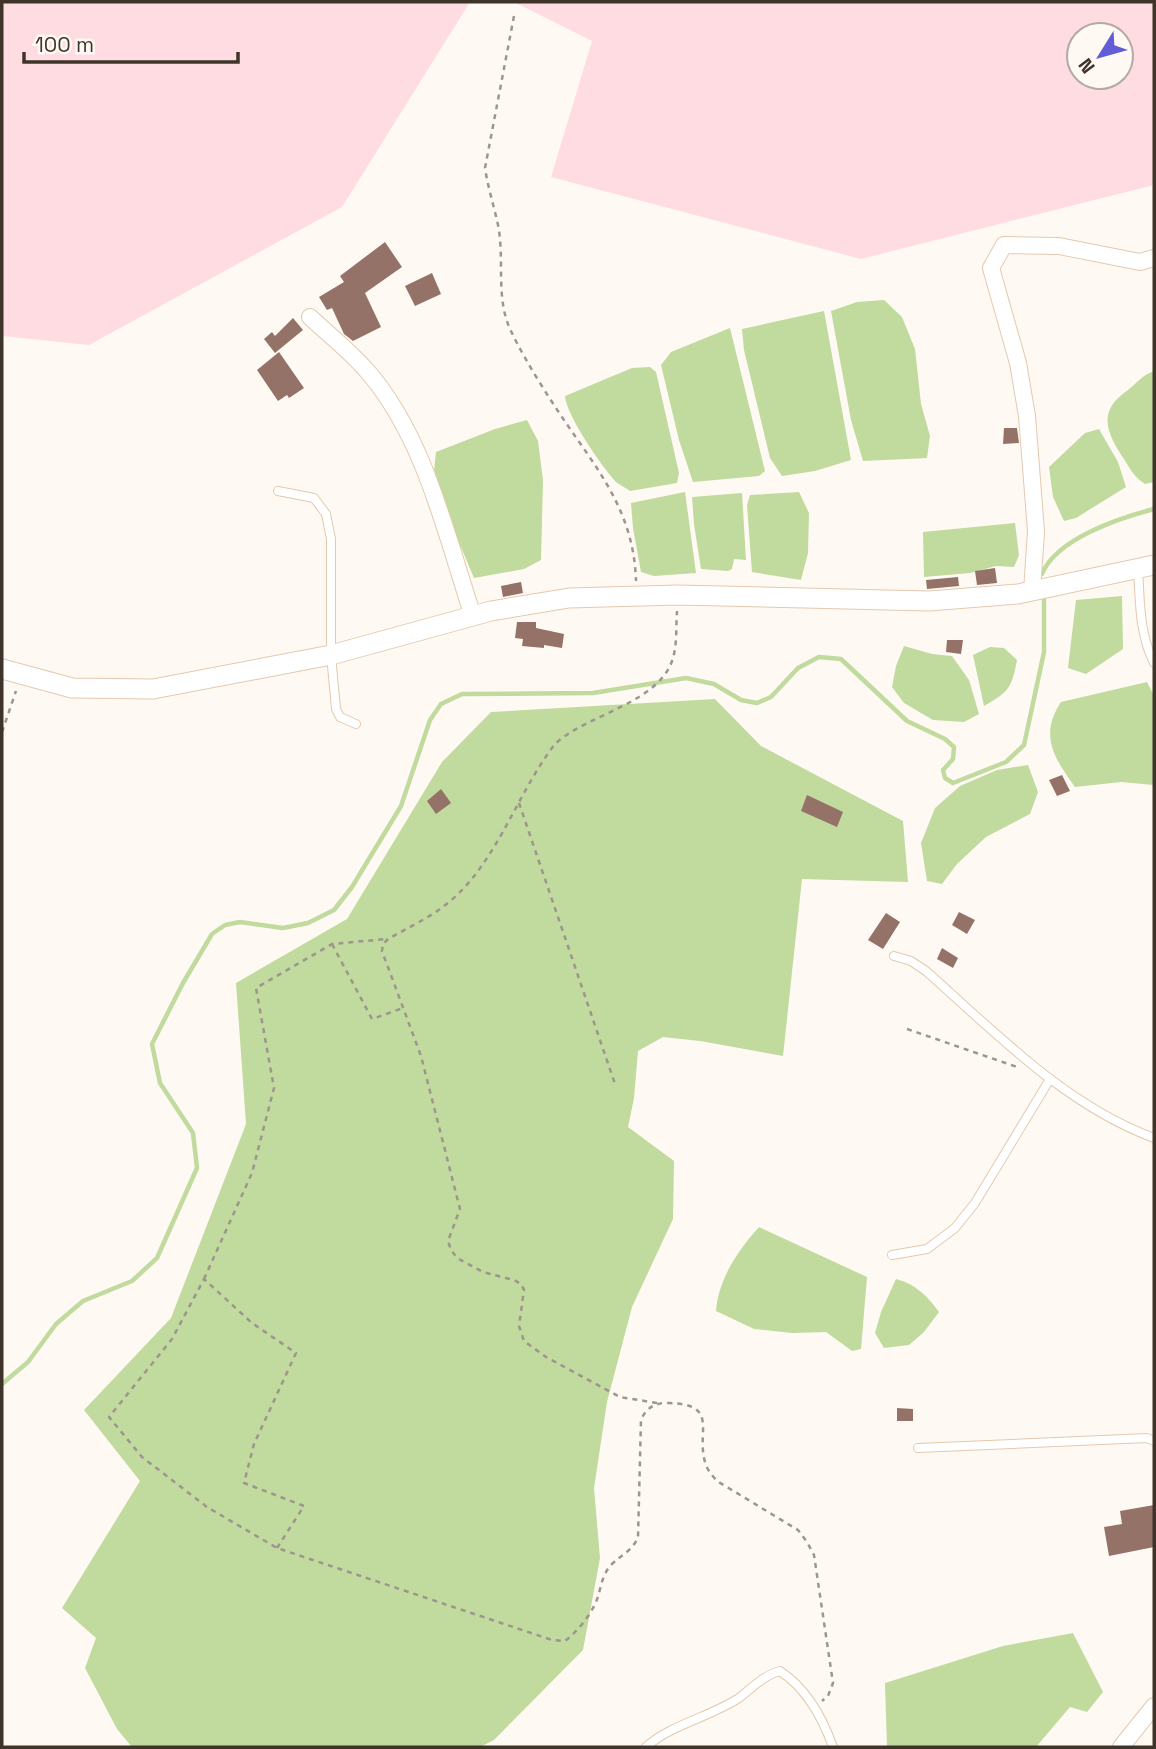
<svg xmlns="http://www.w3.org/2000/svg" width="1156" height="1749" font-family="'Space Grotesk',sans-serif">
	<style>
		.green { fill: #ffdce1; fill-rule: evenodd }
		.water { fill: #c1da9d }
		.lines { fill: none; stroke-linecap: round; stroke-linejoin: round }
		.stream { stroke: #c1da9d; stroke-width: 4.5 }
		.building { fill: #957267 }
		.service-casing { stroke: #e4c9ae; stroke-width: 10 }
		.minor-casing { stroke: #e4c9ae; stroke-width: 18 }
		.tertiary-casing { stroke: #e4c9ae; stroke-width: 21 }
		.path { stroke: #9e958e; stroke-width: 2.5; stroke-dasharray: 5 5; stroke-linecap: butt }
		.service { stroke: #fff; stroke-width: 8 }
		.minor { stroke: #fff; stroke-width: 16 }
		.tertiary { stroke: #fff; stroke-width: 19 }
	</style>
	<rect width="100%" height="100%" fill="#fff9f4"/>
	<g class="green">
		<path d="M2,2H470L342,207L89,345L2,336Z"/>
		<path d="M514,2H1154V185L861,259L551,177L592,41ZM1079,35H1121V77H1079Z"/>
	</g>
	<g class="water">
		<path d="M884,300L902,317L915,349L921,404L930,436L927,458L863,461L851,420L831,311L857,302Z"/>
		<path d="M824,311L851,460L815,471L782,476L770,458L744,350L742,329Z"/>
		<path d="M730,328L765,471L759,476L693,482L679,440L661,365L671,352Z"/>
		<path d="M650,367L656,372L679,473L677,483L630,491C626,488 620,485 616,482C602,467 566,415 565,396L632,368Z"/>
		<path d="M1154,371V482L1145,484C1135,478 1130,469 1124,459C1106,432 1097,411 1128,390C1137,383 1142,375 1154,371Z"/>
		<path d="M527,420L538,441L543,480L541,560L524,569L474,578L433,481L436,452L495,429Z"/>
		<path d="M1099,429L1118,462L1126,487L1076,518L1064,521L1053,497L1049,467L1085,433Z"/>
		<path d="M685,492L696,573L654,576L641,572L633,528L631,503Z"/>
		<path d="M799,492L809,513L808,553L801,580L752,572L747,505L750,495Z"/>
		<path d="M742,493L746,560L734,559L732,569L728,571L701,569L694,524L692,497Z"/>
		<path d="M1015,523L1019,555L1014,567L996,566L970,573L924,577L923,532Z"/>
		<path d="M1122,596L1123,649L1086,674L1068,668L1076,600Z"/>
		<path d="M904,646L932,654L952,656L969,680L979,714L964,722L933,720L904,703L892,687L896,666Z"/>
		<path d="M990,647L1004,648L1017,660C1012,687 1009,692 984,706L973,655Z"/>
		<path d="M1147,682L1154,696V785L1121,782L1075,787C1054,758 1039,735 1061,702Z"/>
		<path d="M715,699L761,746L903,821L908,882L802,879L783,1056L700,1041L663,1037L638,1051L634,1098L628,1127L674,1161L673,1219L632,1307L607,1402L594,1488L600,1558L583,1650L494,1740L480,1747H132L117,1729L85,1668L96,1638L62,1608L140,1481L84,1410L171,1318L246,1124L236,983L347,919L442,762L491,712Z"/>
		<path d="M1028,765L1038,792L1030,814L986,837L957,864L942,884L927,881L921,843L935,808L960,786L997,770Z"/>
		<path d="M759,1227L867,1277L861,1349L852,1351L826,1332L792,1333L754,1329L716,1311C718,1280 738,1250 759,1227Z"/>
		<path d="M896,1279C916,1284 927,1296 939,1312L924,1332L909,1345L884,1348L875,1333L881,1312Z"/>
		<path d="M1073,1633L1103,1692L1087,1712L1070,1707L1036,1747H887L885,1683L1003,1646Z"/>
	</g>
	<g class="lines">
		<g class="stream">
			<path d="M1042,574C1056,539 1119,518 1154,509"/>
			<path d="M2,1384L28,1362L56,1324L83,1301L132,1281L157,1258L197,1168L193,1133L160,1083L152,1044L183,983L212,934L225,925L240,922L283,928L308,923L334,910L352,887L401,806L430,720L441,704L462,694L593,693L686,678L714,684L741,700L757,703L771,697L798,668L819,657L841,659L907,721L945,739L954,747L953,759L943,770L945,778L953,783L1006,762L1024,745L1044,652V600"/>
		</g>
	</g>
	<g class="building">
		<path d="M385,242L402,267L365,293L381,327L353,341L344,334L332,308L327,310L319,297L344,282L340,276Z"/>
		<path d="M432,273L441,294L415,306L405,286Z"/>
		<path d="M293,318L303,330L275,353L264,339L272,332L275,336Z"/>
		<path d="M279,352L304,388L289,398L287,395L278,401L257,370Z"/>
		<path d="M1004,428H1017L1019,443L1003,444Z"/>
		<path d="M995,568L997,583L977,585L975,571Z"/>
		<path d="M958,577L959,586L927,589L926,580Z"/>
		<path d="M521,582L523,593L503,597L501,586Z"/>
		<path d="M517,622H536V628L564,634L562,648L544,645V648L522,646L523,639L515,638Z"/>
		<path d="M947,640H963L961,654L946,652Z"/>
		<path d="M1062,775L1070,791L1057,796L1049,780Z"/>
		<path d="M441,789L451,803L436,814L427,801Z"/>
		<path d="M807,795L843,812L837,827L801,811Z"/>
		<path d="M959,912L975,920L967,934L952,925Z"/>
		<path d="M886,913L900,922L883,949L868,940Z"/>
		<path d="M942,948L958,958L953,968L937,959Z"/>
		<path d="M897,1408L913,1409V1421H897Z"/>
		<path d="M1154,1505V1547L1109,1556L1104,1527L1122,1524L1120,1511Z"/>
	</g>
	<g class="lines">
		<g class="service-casing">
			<g id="service">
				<path d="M278,491L314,498L326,514L331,539V655L336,709L340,717L356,724"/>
				<path d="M1138,568C1140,601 1139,633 1154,663"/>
				<path d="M894,956L911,961L926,971C996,1033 1065,1105 1154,1138"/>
				<path d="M892,1255L927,1249L955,1228L975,1203L1050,1079"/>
				<path d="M918,1448L1147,1438L1154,1441"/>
				<path d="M646,1747C672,1724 710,1717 739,1698C752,1688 764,1675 780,1671C806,1688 823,1719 833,1747"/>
			</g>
		</g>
		<g class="minor-casing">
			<g id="minor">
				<path d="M310,317C329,335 351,352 368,372C425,438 446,535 473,616"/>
				<path d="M1032,591L1036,531L1027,416L1018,363L991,268L1004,245L1059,246L1140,262L1154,258"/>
				<path d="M1121,1747L1154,1706"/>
			</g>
		</g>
		<g class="tertiary-casing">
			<path id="tertiary" d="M2,669L72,688L153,689L331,655L491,611L569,598L678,595L929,601L1018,594L1154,565"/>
		</g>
		<g class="path">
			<path d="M514,16L485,168C488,188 494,206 498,225C505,260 495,298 511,331C526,363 554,406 575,436C608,483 634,521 636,581"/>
			<path d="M2,732L16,691"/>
			<path d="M519,803L615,1084"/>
			<path d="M332,944L372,1019L403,1008"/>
			<path d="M907,1029L1017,1067"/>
			<path d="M204,1279L252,1173L274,1088L256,988L332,944L386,939"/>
			<path d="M657,1403L620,1397L546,1357L524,1341L519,1326L524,1290L521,1284L514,1280L483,1272L457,1258L451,1250L448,1241L460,1209L421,1056L382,951L383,944L388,939C411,926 436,915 456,896C500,854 518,792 555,744C588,713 664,703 674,654C677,641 676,625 677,611"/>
			<path d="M277,1548L304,1506L244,1483L254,1444L296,1353L252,1323L204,1279L172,1339L109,1417L142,1457L207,1507L277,1548L552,1640L565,1641C578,1631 589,1617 596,1602C601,1590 601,1576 611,1565C622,1554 630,1553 638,1538L641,1419C648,1407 654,1403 668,1403C720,1404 696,1431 705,1462C707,1470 712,1475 717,1481L798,1530L807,1542L814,1555L833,1683L828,1696L822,1701"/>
		</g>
		<use href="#service" class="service"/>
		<use href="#minor" class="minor"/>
		<use href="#tertiary" class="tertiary"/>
	</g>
	<rect width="1156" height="1749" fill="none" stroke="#3f342a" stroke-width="7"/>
	<g transform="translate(1100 56) rotate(233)"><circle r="33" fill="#fff9f4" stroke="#b2aaa3" stroke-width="2"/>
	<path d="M0-5L12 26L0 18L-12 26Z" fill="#605dd6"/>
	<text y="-10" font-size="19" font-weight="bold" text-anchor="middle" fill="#3f342a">N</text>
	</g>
	<path d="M24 52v10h214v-10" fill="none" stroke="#3f342a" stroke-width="3.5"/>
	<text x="35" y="52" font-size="21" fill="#3f342a" stroke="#fff9f4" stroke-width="5" paint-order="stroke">100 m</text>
</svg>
